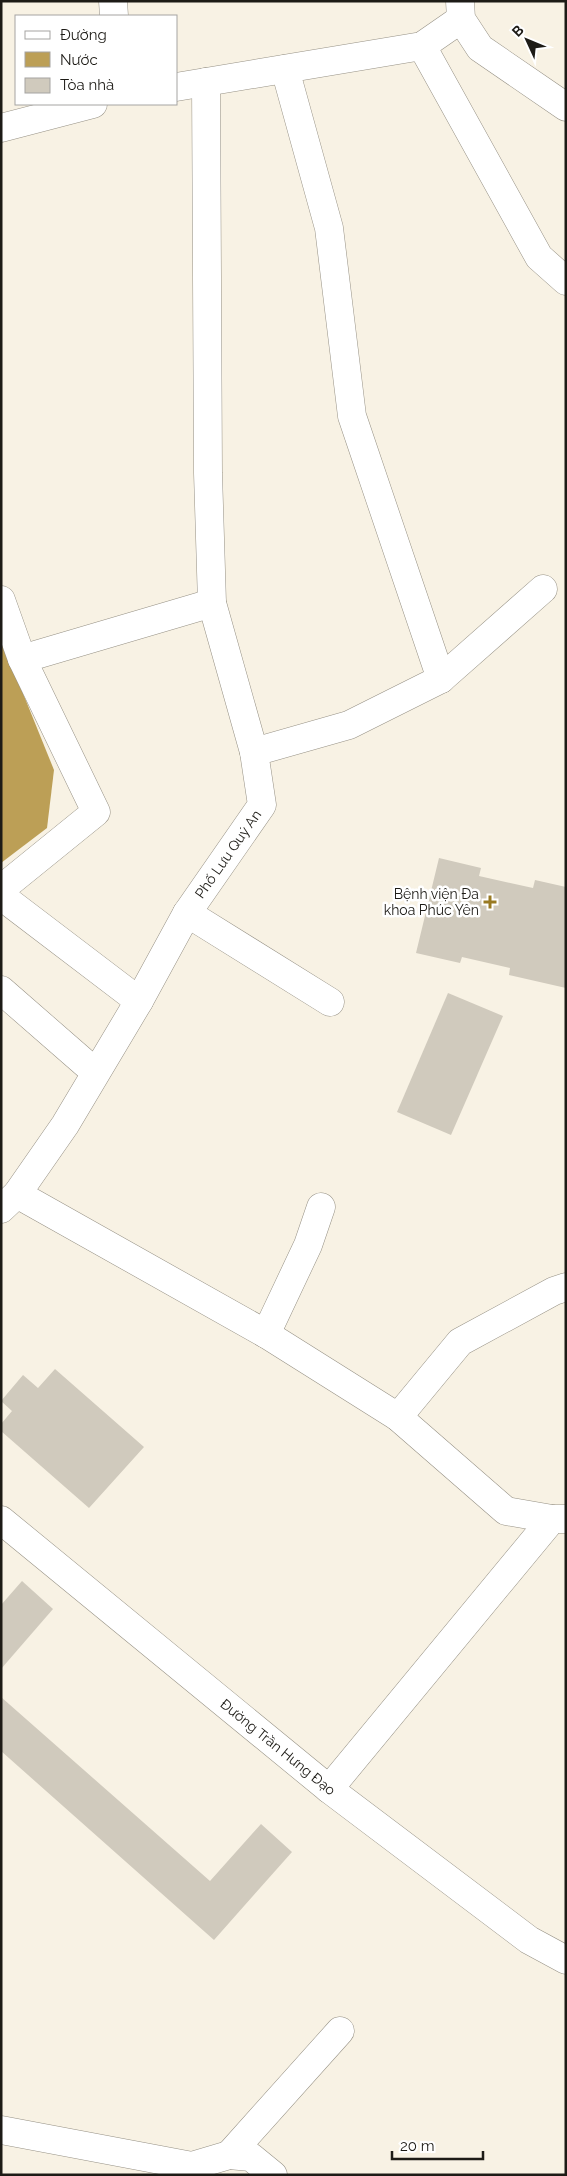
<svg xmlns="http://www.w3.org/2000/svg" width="567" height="2176" font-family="Raleway,sans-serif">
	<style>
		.water { fill: #bc9f56 }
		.building { fill: #d0cabd }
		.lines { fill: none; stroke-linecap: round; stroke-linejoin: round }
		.minor-casing { stroke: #969185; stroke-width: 29 }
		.minor { stroke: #fff; stroke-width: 28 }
		.poi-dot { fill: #997a23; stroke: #fff; stroke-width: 2 }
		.labels { text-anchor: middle; stroke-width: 5; stroke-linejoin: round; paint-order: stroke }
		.street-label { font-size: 14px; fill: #1d1b16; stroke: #fff }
		.poi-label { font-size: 14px; fill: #1d1b16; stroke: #fff; text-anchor: end }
	</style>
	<rect width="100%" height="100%" fill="#f8f2e4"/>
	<path class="water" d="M1,639L54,770L47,828L1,863Z"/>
	<g class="building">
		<path d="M439,858L481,868L479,876L533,888L535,880L566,887V988L509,975L510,968L462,957L460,963L416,953Z"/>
		<path d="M448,993L503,1016L451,1135L397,1112Z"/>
		<path d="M55,1369L144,1447L89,1508L1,1431V1424L12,1411L1,1401L23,1375L38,1388Z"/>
		<path d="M22,1581L53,1609L1,1669V1605Z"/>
		<path d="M1,1697L210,1881L261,1824L292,1852L214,1940L1,1751Z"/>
	</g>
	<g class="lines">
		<g class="minor-casing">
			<g id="minor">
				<path d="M113,1L114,16"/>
				<path d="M460,1L461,19L480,48L566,107"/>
				<path d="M422,46L539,257L566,281"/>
				<path d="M285,69L329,228L352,416L441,679"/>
				<path d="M206,82L208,473L212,603L254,752"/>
				<path d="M176,87L422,46L461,19"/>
				<path d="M1,128L93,104"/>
				<path d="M1,600L22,659"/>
				<path d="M1,889L96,812L22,659L212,603"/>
				<path d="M1,896L139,1001"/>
				<path d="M187,913L330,1002"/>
				<path d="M1,990L95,1072"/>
				<path d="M17,1194L266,1334L398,1417L506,1511L552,1519H566"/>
				<path d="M1,1209L17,1194L65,1125L139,1001L187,913L262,805L254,752L349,725L441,679L543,589"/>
				<path d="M266,1334L308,1245L321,1207"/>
				<path d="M398,1417L460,1342L554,1291L566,1287"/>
				<path d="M1,1520L329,1789L529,1940L566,1960"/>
				<path d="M329,1789L552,1519"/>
				<path d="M1,2130L192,2166L229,2155L251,2157L273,2175"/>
				<path d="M229,2155L340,2031"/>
			</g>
		</g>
		<use href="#minor" class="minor"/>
	</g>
	<path class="poi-dot" d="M487.5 894.5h5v5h5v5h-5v5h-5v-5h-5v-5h5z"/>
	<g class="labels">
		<g class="street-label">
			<text transform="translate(228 854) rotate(-55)" y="5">Phố Lưu Quý An</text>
			<text transform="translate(278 1747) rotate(39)" y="5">Đường Trần Hưng Đạo</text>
		</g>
		<g class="poi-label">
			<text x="479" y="899">Bệnh viện Đa<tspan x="479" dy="16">khoa Phúc Yên</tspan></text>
		</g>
	</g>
	<rect width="567" height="2176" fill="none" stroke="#1d1b16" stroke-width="5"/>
	<rect x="15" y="15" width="162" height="90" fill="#ffffff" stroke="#a5a4a2"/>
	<rect x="25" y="31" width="25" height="8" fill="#ffffff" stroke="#a5a4a2"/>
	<text x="60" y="40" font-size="15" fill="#1d1b16">Đường</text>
	<rect x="25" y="52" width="25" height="15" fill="#bc9f56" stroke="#a5a4a2"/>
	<text x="60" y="65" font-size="15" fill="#1d1b16">Nước</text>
	<rect x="25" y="78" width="25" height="15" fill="#d0cabd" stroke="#a5a4a2"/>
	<text x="60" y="90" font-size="15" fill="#1d1b16">Tòa nhà</text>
	<g transform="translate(527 40) rotate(314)" stroke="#ffffff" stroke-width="4" paint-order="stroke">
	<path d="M0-4L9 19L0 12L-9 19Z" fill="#1d1b16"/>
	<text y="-8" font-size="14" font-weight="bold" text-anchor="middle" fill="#1d1b16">B</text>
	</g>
	<path d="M392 2151v8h91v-8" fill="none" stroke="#1d1b16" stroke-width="2.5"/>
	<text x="400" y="2151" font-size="15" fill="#1d1b16" stroke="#ffffff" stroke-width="4" paint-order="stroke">20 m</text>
</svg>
